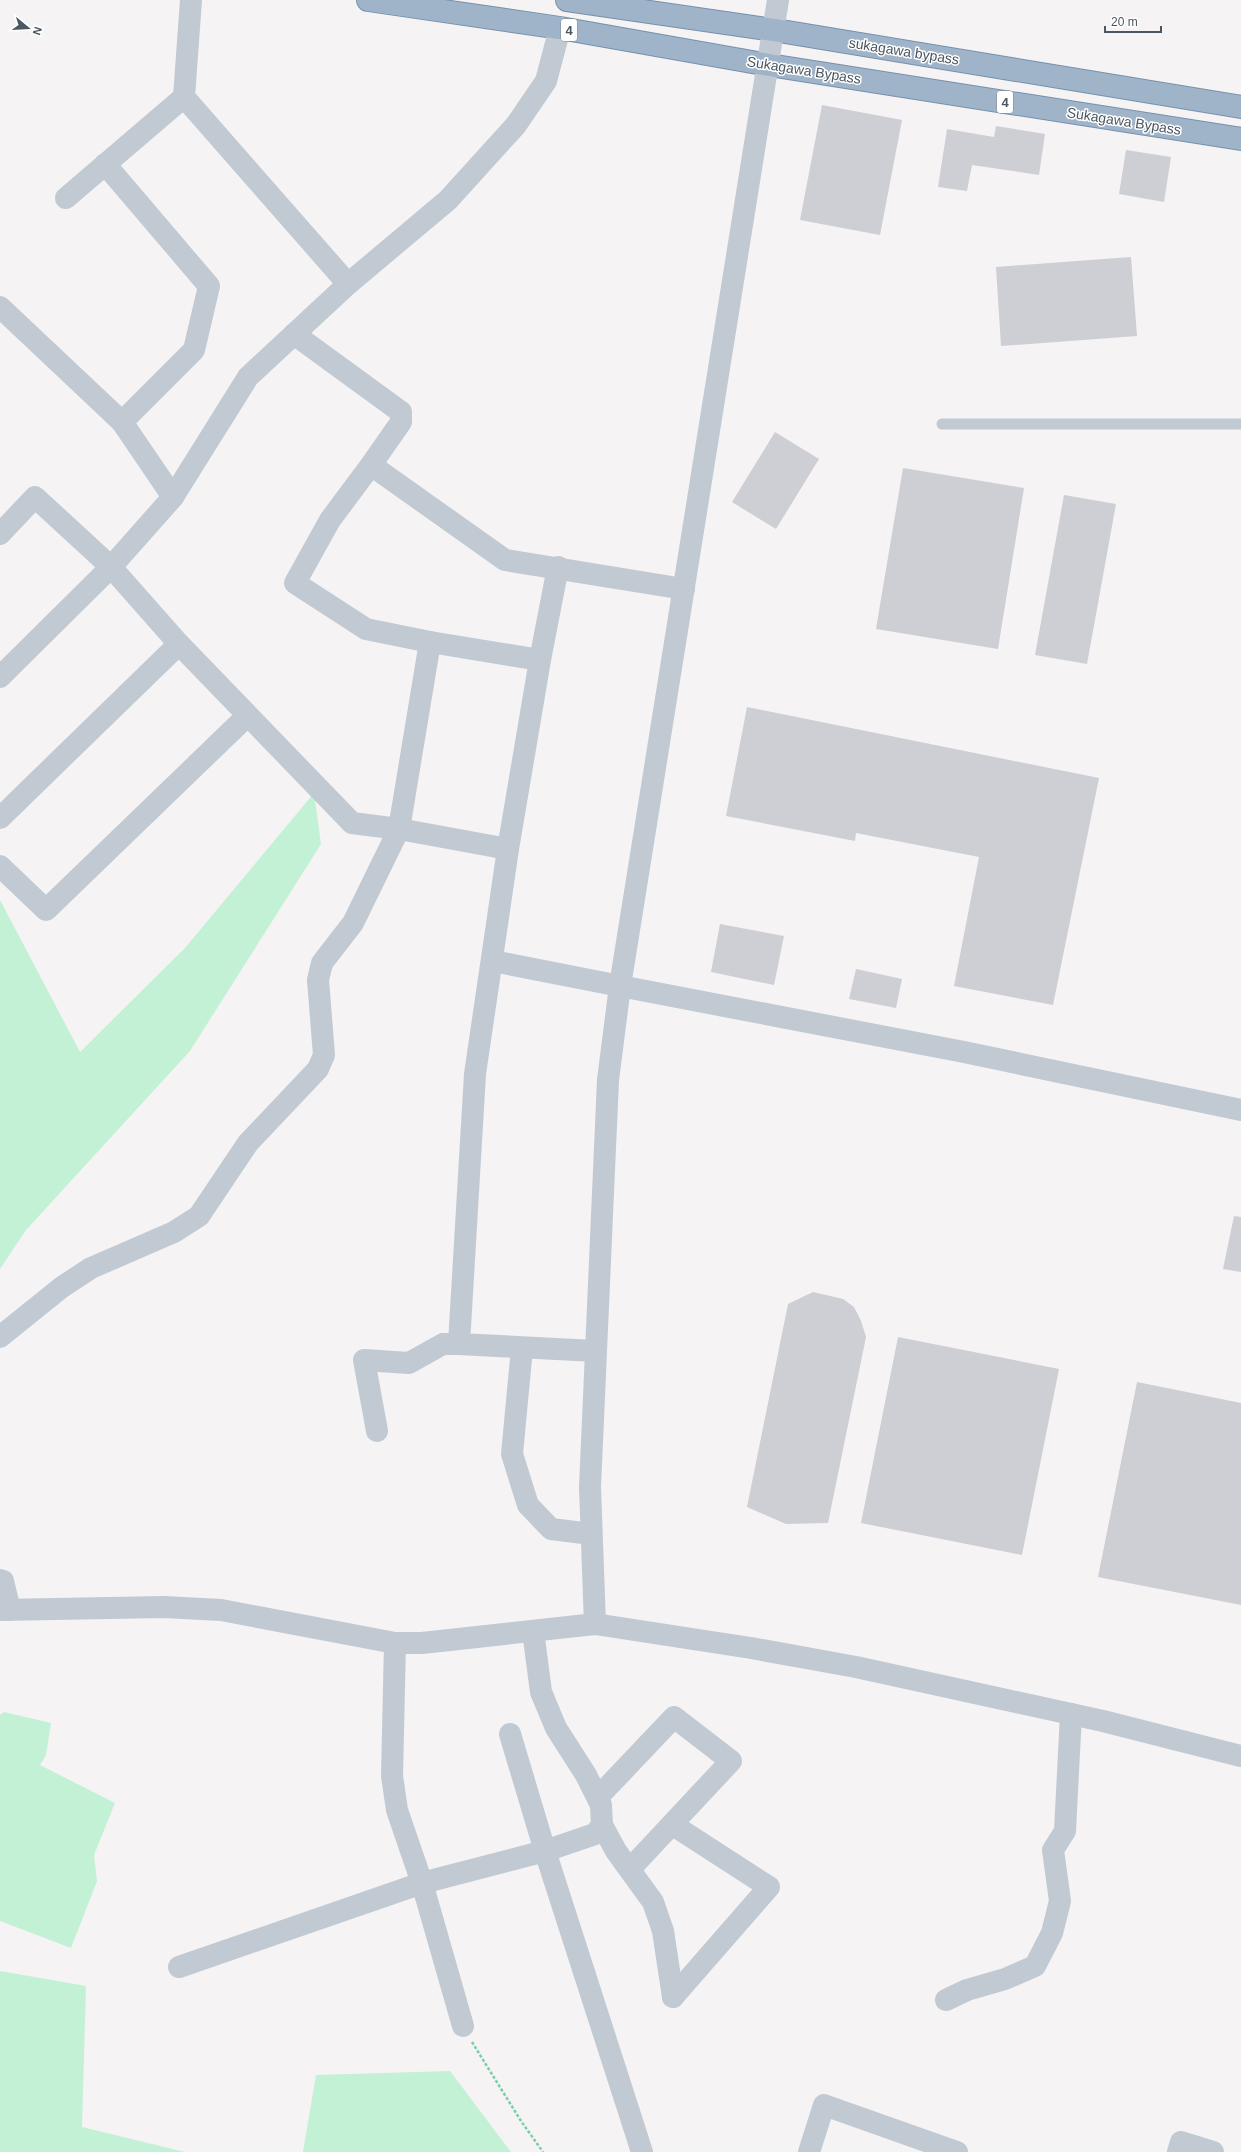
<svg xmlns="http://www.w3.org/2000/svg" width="1241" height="2152" font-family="Helvetica,sans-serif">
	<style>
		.green { fill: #c3f1d5 }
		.building { fill: #cdcfd5 }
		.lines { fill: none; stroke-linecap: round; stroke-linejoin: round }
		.trunk-casing { stroke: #7690ad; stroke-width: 24 }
		.path { stroke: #7ad0a6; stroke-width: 2.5; stroke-dasharray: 3 2; stroke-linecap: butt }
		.service { stroke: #c1cad2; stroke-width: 11 }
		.minor { stroke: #c1cad2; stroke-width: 22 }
		.tertiary { stroke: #c1cad2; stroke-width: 22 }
		.trunk { stroke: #9fb4c9; stroke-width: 22 }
		.labels { text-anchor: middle; stroke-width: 3; stroke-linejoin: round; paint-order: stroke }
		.shield { fill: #fff; stroke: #808990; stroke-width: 1 }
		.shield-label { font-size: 13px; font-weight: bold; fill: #4a5661 }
		.street-label { font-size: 14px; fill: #4a5661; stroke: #fff }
	</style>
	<rect width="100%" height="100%" fill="#f5f3f3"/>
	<g class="green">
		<path d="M314,793L321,844L190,1051L26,1230L0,1269V900L80,1052L185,948Z"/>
		<path d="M4,1712L51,1723L46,1755L40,1765L115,1803L94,1855L97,1881L71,1948L0,1921V1715Z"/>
		<path d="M0,1971L86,1986L82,2127L185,2152H0Z"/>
		<path d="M450,2071L511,2152H303L316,2075Z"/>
	</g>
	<g class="building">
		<path d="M822,105L902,120L880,235L800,220Z"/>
		<path d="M996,126L1045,134L1039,175L972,165L967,191L938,187L947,129L994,137Z"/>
		<path d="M1126,150L1171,157L1164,202L1119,194Z"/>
		<path d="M1131,257L1137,336L1001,346L996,267Z"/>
		<path d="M775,432L819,459L776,529L732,502Z"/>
		<path d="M903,468L1024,488L998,649L876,629Z"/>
		<path d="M1064,495L1116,504L1087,664L1035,655Z"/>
		<path d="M747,707L1099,778L1053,1005L954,986L979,857L856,833L855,841L726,816Z"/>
		<path d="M720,924L784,936L774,985L711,972Z"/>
		<path d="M856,969L902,979L896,1008L849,999Z"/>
		<path d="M1234,1216L1241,1217V1272L1223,1269Z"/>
		<path d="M813,1292L843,1299L854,1307L861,1321L866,1337L828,1523L786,1524L747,1507L788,1304Z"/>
		<path d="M898,1337L1059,1369L1022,1555L861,1523Z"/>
		<path d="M1137,1382L1241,1403V1605L1098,1577Z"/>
	</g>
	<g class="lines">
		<g class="trunk-casing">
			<g id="trunk">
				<path d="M368,0L560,28L769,65L1241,139"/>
				<path d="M567,0L774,30L1241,107"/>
			</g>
		</g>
		<path class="path" d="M472,2042L521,2121L543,2152"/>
		<path class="service" d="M942,424H1241"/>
		<g class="minor">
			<path d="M191,0L184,97L348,284"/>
			<path d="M105,164L209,286L194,350L122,422"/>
			<path d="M66,198L184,97"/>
			<path d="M0,307L122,422L173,497"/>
			<path d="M294,334L401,412V422L371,465L505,560L684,589"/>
			<path d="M371,465L330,520L295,583L366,629L430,642"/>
			<path d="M0,534L35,497L111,567L179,644L352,823L399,829L508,849"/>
			<path d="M558,567L540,660L508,849L475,1074L459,1344L595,1351"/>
			<path d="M0,677L111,567L173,497L248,377L348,284L448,200L516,125L546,81L560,28"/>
			<path d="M0,818L179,644"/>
			<path d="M0,866L46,910L247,716"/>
			<path d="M493,961L620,986"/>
			<path d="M0,1337L62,1287L91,1268L174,1232L199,1216L248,1143L318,1069L324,1055L318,980L322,963L353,923L399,829L430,642L540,660"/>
			<path d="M522,1348L512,1454L528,1505L551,1529L591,1534"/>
			<path d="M377,1431L364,1360L409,1363L443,1344H459"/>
			<path d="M0,1580L3,1581L10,1610"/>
			<path d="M395,1643L392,1776L397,1810L422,1883L463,2026"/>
			<path d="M510,1734L545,1851L642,2152"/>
			<path d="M598,1797L674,1717L731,1761L630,1869"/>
			<path d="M602,1825L616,1851L653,1902L663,1931L673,1997"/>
			<path d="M673,1825L769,1887L673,1997"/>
			<path d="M179,1967L422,1883L545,1851L595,1834L602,1825L601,1805L586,1775L556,1728L541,1692L533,1631"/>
			<path d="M946,2000L967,1990L1005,1979L1035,1966L1052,1933L1060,1901L1053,1850L1065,1831L1071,1714"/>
			<path d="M809,2152L824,2105L957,2152"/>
			<path d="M1178,2152L1181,2142L1213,2152"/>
		</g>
		<g class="tertiary">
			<path d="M620,986L964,1052L1241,1110"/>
			<path d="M0,1610L164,1607L221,1610L395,1643H422L595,1624L751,1648L856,1667L1103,1721L1241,1756"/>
			<path d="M595,1624L590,1487L608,1080L620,986L778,0"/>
		</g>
		<use href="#trunk" class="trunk"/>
	</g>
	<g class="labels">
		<g class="shield">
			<rect x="561" y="19" width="16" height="22" rx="3"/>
			<rect x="997" y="91" width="16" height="22" rx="3"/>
		</g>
		<g class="shield-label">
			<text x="569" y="35">4</text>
			<text x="1005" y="107">4</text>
		</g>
		<g class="street-label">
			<text transform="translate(904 51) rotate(9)" y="5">sukagawa bypass</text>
			<text transform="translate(804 70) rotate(9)" y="5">Sukagawa Bypass</text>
			<text transform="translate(1124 121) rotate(9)" y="5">Sukagawa Bypass</text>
		</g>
	</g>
	<g transform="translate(28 28) rotate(108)" stroke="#ffffff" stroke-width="3" paint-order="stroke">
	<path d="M0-3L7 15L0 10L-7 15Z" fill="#4a5661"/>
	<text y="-6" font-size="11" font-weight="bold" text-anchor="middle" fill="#4a5661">N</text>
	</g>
	<path d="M1105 26v6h56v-6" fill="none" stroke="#4a5661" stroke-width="2"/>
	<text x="1111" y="26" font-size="12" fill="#4a5661" stroke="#ffffff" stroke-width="3" paint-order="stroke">20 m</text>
</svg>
